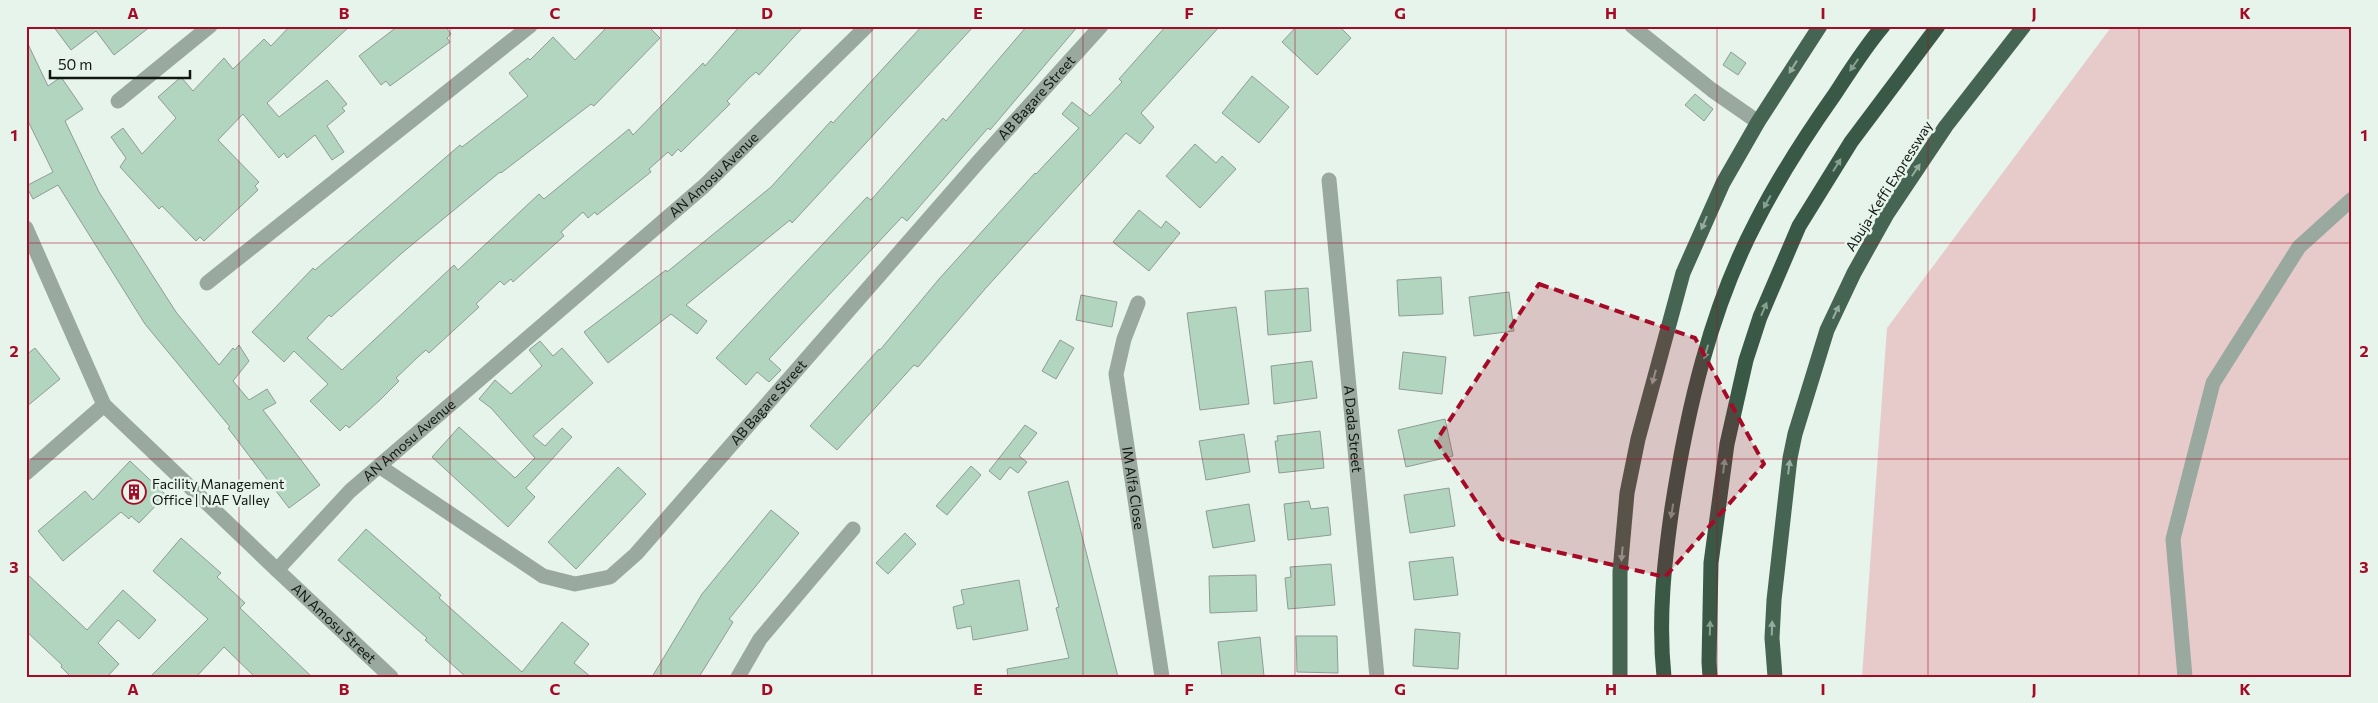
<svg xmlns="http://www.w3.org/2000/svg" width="2378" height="703" font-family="Commissioner,sans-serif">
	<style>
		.green { fill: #e7cbca }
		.building { fill: #b2d5c0; stroke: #8f9c94 }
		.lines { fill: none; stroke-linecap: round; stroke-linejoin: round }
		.minor { stroke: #99a99f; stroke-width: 15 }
		.trunk { stroke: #466452; stroke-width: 15 }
		.motorway { stroke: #395946; stroke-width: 15 }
		.oneway { fill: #879f90 }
		.oneway2 { fill: #96ac9e }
		.marked { fill: #a50b27; fill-opacity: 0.2; stroke: #a50b27; stroke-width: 4; stroke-dasharray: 10 6; stroke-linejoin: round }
		.grid { fill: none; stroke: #a50b27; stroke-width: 1; stroke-opacity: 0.55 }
		.labels { text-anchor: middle; stroke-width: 5; stroke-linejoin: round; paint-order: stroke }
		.street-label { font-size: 14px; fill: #111613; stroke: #e6f4eb }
		.poi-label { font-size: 14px; fill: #111613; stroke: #e6f4eb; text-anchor: start }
		.neatline { fill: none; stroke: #a50b27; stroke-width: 2 }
		.grid-label { font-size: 16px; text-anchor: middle; font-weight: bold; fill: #a50b27 }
	</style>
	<rect width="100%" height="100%" fill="#e6f4eb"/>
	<path class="green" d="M2112,26H2352V677H1862L1887,328Z"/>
	<g class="building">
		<path d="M53,26H151L114,55L96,31L71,50Z"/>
		<path d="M290,26H350L267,103L279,117L327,80L347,104L342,108L345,111L327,126L344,152L332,160L315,135L287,158L284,153L279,158L243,114L218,140L259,182L255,186L258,190L204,241L200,237L196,241L162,206L159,209L120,167L126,158L111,137L123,128L142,154L176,118L158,97L181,77L193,91L224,58L233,69L264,39L271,46Z"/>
		<path d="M398,26H445L451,34L447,38L450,42L390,86L386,81L381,85L359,56Z"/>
		<path d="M608,26H648L660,38L594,106L591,104L501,173L500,172L402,253L331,317L329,315L307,338L342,370L454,265L458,270L539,194L544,199L629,129L633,135L703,63L705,66L740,26H804L759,75L756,72L749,78L727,101L730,104L681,152L678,149L672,156L668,152L649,169L651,172L597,215L595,212L588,218L583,212L561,232L564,236L544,254L513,282L511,279L504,285L500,281L476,304L479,307L429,353L426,350L419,356L396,378L399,381L380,400L349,428L346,425L340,431L310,401L328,384L294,351L284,362L252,332L313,268L315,270L460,145L462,147L528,96L509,73L528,58L530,60L553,37L575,60Z"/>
		<path d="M922,26H974L792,223L790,220L686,305L707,321L697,334L671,314L608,363L584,332L666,270L667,272L771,187L831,121L833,123Z"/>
		<path d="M1027,26H1078L990,130L988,128L907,221L902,217L769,359L781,370L769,382L757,372L746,385L716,358L867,197L871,200L943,118L946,121Z"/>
		<path d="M1166,26H1220L1141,113L1154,127L1140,144L1126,133L985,289L918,367L914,365L837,450L810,426L879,349L880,350L939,279L1035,173L1036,174L1079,128L1062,114L1072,102L1090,116L1122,82L1119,79Z"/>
		<path d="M1297,26H1339L1351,38L1317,75L1282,42Z"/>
		<path d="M26,40L48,86L61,77L83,109L65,121L99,192L176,312L219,365L233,348L235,350L239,345L249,361L233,381L249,400L267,389L276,403L263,410L320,485L289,508L228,428L230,427L145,324L58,185L33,199L26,186L53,172L26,117Z"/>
		<path d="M1731,52L1746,63L1738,75L1723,65Z"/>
		<path d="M1252,76L1289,107L1259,143L1222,113Z"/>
		<path d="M1695,94L1713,109L1704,121L1685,105Z"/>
		<path d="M1195,144L1216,163L1222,156L1236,169L1200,208L1166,176Z"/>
		<path d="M1139,210L1161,228L1166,221L1180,233L1149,271L1113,242Z"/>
		<path d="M1441,277L1443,314L1399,316L1397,280Z"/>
		<path d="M1308,288L1311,331L1268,335L1265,291Z"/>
		<path d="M1509,292L1514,331L1474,336L1469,297Z"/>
		<path d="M1081,295L1117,302L1112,327L1076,320Z"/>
		<path d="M1236,307L1249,404L1200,410L1187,313Z"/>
		<path d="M1060,340L1074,348L1056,379L1042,371Z"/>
		<path d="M540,341L553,356L562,348L593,383L533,436L545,446L562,428L572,437L526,488L535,497L508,527L432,457L459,427L515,478L535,458L491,408L479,399L495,380L511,394L542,366L529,350Z"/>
		<path d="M35,348L60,379L26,407V355Z"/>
		<path d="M1403,352L1446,357L1442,394L1399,389Z"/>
		<path d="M1312,361L1317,398L1274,404L1271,366Z"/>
		<path d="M1445,419L1453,456L1406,467L1398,430Z"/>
		<path d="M1025,425L1037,433L1019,456L1027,462L1018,473L1010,467L1000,480L989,471Z"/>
		<path d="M1320,431L1324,468L1279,473L1275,441H1278L1277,436Z"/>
		<path d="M1244,434L1250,472L1206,480L1199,441Z"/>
		<path d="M130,461L166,495L139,523L131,516L129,519L121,512L63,561L38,531L85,491L93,500Z"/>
		<path d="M971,466L981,475L947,515L936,506Z"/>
		<path d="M618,467L646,494L576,569L548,542Z"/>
		<path d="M1068,481L1118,677H1008L1007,669L1069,658L1056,608L1059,607L1028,492Z"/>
		<path d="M1449,488L1455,526L1410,533L1404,495Z"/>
		<path d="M1309,501L1311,509L1328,507L1331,535L1288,540L1284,504Z"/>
		<path d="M1249,504L1255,541L1213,548L1206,511Z"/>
		<path d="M771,510L799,533L729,619L733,622L699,677H652L702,594Z"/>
		<path d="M366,529L441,595L439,598L522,672L562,622L589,644L574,663L591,677H466L425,640L427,638L338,560Z"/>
		<path d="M905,533L916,544L888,574L876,563Z"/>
		<path d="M181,538L221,573L217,577L245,603L240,608L312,677H255L224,647L196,677H150L208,619L153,571Z"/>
		<path d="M1453,557L1458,595L1414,600L1409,562Z"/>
		<path d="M1331,564L1335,605L1288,609L1285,578L1291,577L1290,567Z"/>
		<path d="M26,573L87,630L123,590L156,620L139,639L118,620L98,643L119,664L107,677H71L61,667L62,665L26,631Z"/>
		<path d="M1256,575L1257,611L1210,613L1209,576Z"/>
		<path d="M1019,580L1028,630L973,640L971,626L957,629L953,607L964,604L961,590Z"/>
		<path d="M1415,629L1460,633L1458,669L1413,666Z"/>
		<path d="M1296,636H1337L1338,673L1297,672Z"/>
		<path d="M1260,637L1264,676L1222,677L1218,642Z"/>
	</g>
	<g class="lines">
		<g class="minor">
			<path d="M1632,26L1712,90L1758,122"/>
			<path d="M118,101L210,26"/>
			<path id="s1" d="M1329,180L1377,677"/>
			<path id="s2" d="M26,228L104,405L277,570L350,491L704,186L867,26"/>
			<path d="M207,283L530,26"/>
			<path id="s3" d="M1138,303L1124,339L1116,374L1162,677"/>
			<path id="s4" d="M379,466L543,576L575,584L610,577L636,554L980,160L1101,26"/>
			<path d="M26,473L104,405"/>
			<path id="s5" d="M277,570L391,677"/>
			<path d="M738,677L760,639L853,529"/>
			<path d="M2185,677L2173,539L2213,383L2299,247L2352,199"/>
		</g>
		<g class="trunk">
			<path d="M1620,677V572L1627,493L1638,439L1683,273L1723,183L1758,122L1820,26"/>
			<path d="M1775,677L1772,638L1774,600L1790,458L1795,434L1827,330L1854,273L1887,214L1946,126L2024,26"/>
		</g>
		<g class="motorway">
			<path d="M1664,677C1658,620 1664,564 1672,508C1687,411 1710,310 1756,222C1779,177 1806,135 1835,94C1850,71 1865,47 1883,26"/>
			<path d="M1710,677L1709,662L1711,563L1727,444L1746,360L1760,317L1799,226L1851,142L1938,26"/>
		</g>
	</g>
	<defs><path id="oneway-solid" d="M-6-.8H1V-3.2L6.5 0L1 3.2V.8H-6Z" transform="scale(1.25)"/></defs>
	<g class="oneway">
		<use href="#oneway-solid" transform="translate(1854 65) rotate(125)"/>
		<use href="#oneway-solid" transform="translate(1837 165) rotate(-58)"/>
		<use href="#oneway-solid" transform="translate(1767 202) rotate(119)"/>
		<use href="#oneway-solid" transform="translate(1764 309) rotate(-67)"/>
		<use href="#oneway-solid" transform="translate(1706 352) rotate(107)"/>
		<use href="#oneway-solid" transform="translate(1724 466) rotate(-83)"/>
		<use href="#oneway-solid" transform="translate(1672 511) rotate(99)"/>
		<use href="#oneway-solid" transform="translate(1710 628) rotate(-88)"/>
	</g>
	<g class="oneway2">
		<use href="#oneway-solid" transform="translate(1793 67) rotate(122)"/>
		<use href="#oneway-solid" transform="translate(1916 170) rotate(-56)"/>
		<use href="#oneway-solid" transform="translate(1704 223) rotate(113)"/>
		<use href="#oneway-solid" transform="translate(1836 312) rotate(-65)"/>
		<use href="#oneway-solid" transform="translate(1654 377) rotate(105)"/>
		<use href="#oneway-solid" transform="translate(1789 467) rotate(-83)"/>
		<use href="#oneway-solid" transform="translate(1622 554) rotate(95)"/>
		<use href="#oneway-solid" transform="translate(1772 628) rotate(-88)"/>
	</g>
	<path class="marked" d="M1539,284L1695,338L1764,464L1665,577L1501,539L1436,441Z"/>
	<path class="grid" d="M239,26V677M450,26V677M661,26V677M872,26V677M1083,26V677M1295,26V677M1506,26V677M1717,26V677M1928,26V677M2139,26V677M26,243H2352M26,459H2352"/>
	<defs>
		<g id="building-ring" transform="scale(1.25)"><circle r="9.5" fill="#e6f4eb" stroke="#a50b27" stroke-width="1.5"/><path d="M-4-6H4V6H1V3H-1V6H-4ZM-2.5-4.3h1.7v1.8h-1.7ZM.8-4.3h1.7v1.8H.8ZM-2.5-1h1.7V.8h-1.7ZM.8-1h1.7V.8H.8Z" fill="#a50b27"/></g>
	</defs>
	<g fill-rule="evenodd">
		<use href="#building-ring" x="134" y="492"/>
	</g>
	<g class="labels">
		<g class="street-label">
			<text dy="5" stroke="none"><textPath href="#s4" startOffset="908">AB Bagare Street</textPath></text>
			<text dy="5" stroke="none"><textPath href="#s2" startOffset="1022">AN Amosu Avenue</textPath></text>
			<text transform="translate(1889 186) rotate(-58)" y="5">Abuja-Keffi Expressway</text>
			<text dy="5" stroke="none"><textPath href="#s4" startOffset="502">AB Bagare Street</textPath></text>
			<text dy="5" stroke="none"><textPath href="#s1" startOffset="250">A Dada Street</textPath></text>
			<text dy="5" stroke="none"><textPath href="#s2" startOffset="618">AN Amosu Avenue</textPath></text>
			<text dy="5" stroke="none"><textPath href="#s3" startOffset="190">IM Alfa Close</textPath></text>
			<text dy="5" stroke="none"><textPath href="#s5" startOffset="78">AN Amosu Street</textPath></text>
		</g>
		<g class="poi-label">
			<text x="152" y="489">Facility Management<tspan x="152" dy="16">Office | NAF Valley</tspan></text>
		</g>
	</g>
	<rect width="2378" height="703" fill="none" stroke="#e6f4eb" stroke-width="55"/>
	<path d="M50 70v8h140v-8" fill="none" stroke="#111613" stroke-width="2.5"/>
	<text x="58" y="70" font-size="15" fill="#111613" stroke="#e6f4eb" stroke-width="4" paint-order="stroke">50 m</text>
	<rect x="28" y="28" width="2322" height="648" class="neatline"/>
	<g class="grid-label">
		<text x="133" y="19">A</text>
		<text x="344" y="19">B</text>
		<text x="555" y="19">C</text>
		<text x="767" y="19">D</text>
		<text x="978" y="19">E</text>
		<text x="1189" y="19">F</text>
		<text x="1400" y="19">G</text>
		<text x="1611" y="19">H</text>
		<text x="1823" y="19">I</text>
		<text x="2034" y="19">J</text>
		<text x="2245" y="19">K</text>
		<text x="14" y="141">1</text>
		<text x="2364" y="141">1</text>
		<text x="14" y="357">2</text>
		<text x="2364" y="357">2</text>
		<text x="14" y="573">3</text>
		<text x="2364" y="573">3</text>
		<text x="133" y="695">A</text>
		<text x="344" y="695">B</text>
		<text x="555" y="695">C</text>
		<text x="767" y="695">D</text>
		<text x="978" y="695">E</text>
		<text x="1189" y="695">F</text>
		<text x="1400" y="695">G</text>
		<text x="1611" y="695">H</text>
		<text x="1823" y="695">I</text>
		<text x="2034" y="695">J</text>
		<text x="2245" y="695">K</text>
	</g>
</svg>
